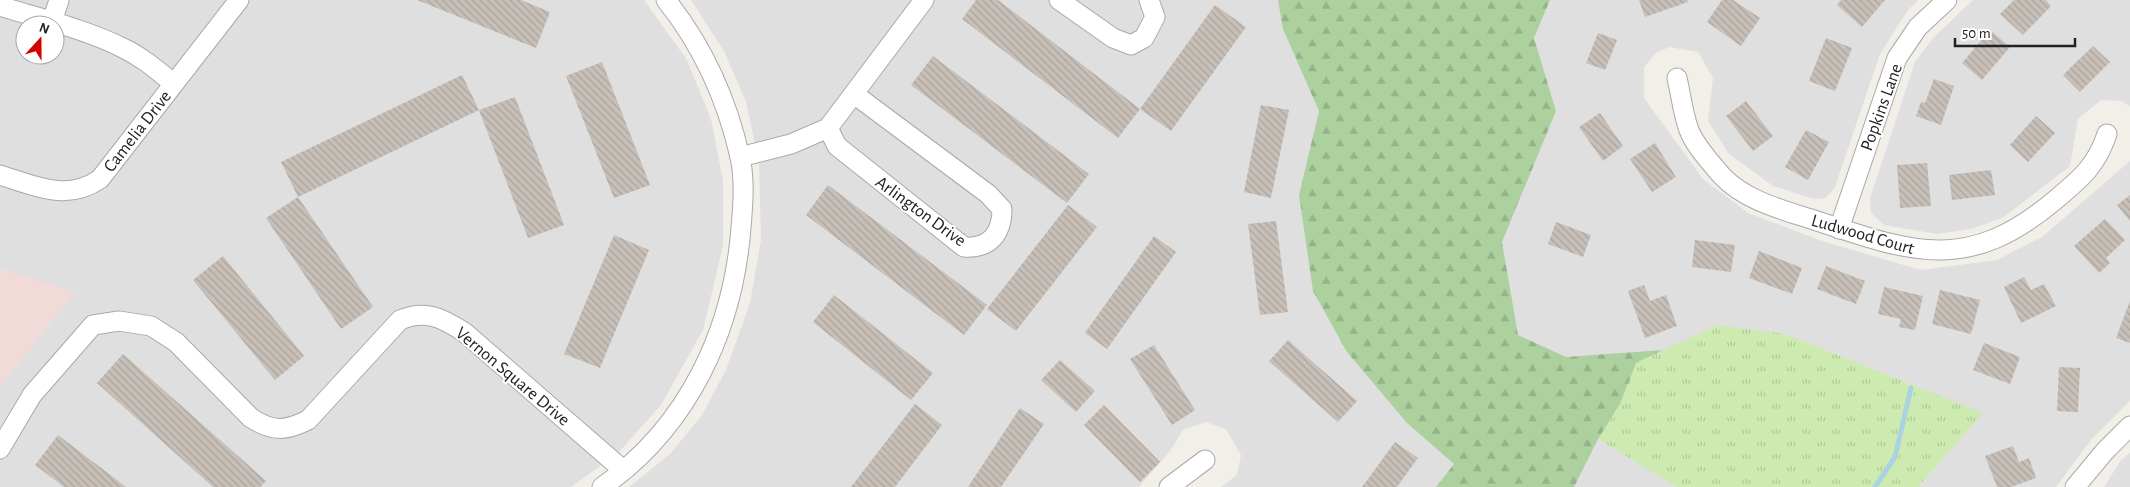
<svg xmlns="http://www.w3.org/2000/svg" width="2130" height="487" font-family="'Alegreya Sans',sans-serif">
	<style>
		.residential { fill: #e0dfdf; fill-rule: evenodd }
		.commercial { fill: #f2dad9 }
		.grass { fill: url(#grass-tufts) }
		.forest { fill: url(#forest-firs) }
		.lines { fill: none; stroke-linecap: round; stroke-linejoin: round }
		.stream { stroke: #aad3df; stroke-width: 5 }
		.building { fill: url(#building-back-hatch) }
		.minor-casing { stroke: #a9a9a9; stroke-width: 21 }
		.minor { stroke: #fff; stroke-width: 19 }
		.labels { text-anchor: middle; stroke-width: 4; stroke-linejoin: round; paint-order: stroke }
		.street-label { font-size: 18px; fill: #222; stroke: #fff }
	</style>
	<defs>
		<pattern id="grass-tufts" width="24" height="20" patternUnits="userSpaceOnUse" patternTransform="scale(1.25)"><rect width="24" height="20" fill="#cdebb0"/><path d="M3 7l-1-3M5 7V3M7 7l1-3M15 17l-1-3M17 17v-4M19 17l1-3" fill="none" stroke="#b0c997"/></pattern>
		<pattern id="forest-firs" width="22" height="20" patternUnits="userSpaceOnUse" patternTransform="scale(1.25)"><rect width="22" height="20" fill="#add19e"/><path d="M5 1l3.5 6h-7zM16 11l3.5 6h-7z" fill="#95b388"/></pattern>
		<pattern id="building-back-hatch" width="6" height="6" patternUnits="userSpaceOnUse" patternTransform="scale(1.25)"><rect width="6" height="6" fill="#c7bfb8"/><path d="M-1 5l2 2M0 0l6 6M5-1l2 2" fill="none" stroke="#aba49e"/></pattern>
	</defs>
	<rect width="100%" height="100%" fill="#f2efe9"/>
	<g class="residential">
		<path d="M0,0H644L687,60L711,119L723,181V246L703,330L661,405L618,453L571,487H0V386L74,293L0,269ZM25,25H55V55H25Z"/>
		<path d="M691,0H1918L1908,10L1880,54L1835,187L1826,198L1814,199L1773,186L1729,154L1708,121L1713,78L1698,52L1669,47L1656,53L1644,67V98L1703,179L1748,213L1822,241L1921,270L1997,260L2042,237L2130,161V401L2091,440L2056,487H1221L1237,475L1241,455L1226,429L1206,422L1183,430L1170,451L1139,487H629L670,454L702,415L726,370L750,303L761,240L759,163L746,102L724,51Z"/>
		<path d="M1973,0H2130V106L2121,101L2101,100L2078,119L2070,166L2004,217L1971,229L1937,234L1884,225L1871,213L1870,198L1915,62L1934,37Z"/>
		<path d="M2130,453V487H2104L2121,460Z"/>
	</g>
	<path class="commercial" d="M0,269L75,292L0,386Z"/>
	<path class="grass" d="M1718,325L1785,334L1983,413L1918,487H1677L1598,439L1620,404L1636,363Z"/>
	<path class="forest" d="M1278,0H1550L1534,38L1556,111L1502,242L1518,335L1566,357L1663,350L1636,363L1620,404L1598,439L1574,487H1436L1454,464L1407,423L1347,352L1313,291L1299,195L1319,111L1283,29Z"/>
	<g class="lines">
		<path class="stream" d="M1875,487L1895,457L1911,388"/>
	</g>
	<g class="building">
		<path d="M417,0H521L550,12L536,48Z"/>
		<path d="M976,0H998L1140,109L1118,138L962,19Z"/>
		<path d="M1639,0H1687L1688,2L1645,17Z"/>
		<path d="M1722,0H1733L1760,18L1741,46L1707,22Z"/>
		<path d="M1841,0H1885L1862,27L1837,5Z"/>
		<path d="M2014,0H2046L2051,6L2023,35L2000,14Z"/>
		<path d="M1215,5L1246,27L1171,131L1140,109Z"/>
		<path d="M1990,30L2010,47L1982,80L1962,63Z"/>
		<path d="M1598,33L1617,40L1605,70L1586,63Z"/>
		<path d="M1826,38L1852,48L1835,91L1809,81Z"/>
		<path d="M2093,46L2110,62L2080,92L2063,75Z"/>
		<path d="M933,56L1089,174L1067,203L911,85Z"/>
		<path d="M602,62L650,185L614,198L566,76Z"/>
		<path d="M462,75L479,110L298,197L281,162Z"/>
		<path d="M1934,79L1954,86L1941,125L1916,116L1921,102L1925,103Z"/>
		<path d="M515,97L564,225L528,238L479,110Z"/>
		<path d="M1746,101L1773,136L1753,151L1726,116Z"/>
		<path d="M1261,105L1289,110L1271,198L1244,192Z"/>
		<path d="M1600,113L1623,146L1603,161L1579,127Z"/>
		<path d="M2036,116L2055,133L2028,162L2010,145Z"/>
		<path d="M1806,130L1829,142L1808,180L1785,167Z"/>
		<path d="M1655,143L1676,177L1652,192L1630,159Z"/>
		<path d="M1927,163L1931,206L1900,208L1897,165Z"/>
		<path d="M1991,170L1995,195L1952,200L1949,175Z"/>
		<path d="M828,185L987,305L964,335L806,215Z"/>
		<path d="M2130,195V221L2117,205Z"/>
		<path d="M298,197L373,307L341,329L266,218Z"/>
		<path d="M1068,205L1097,227L1016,331L987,309Z"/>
		<path d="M2105,219L2125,240L2106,258L2110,263L2099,273L2074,246Z"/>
		<path d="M1276,221L1288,312L1260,315L1248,224Z"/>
		<path d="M1556,222L1591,235L1583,257L1548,244Z"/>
		<path d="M614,235L649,250L600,368L564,354Z"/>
		<path d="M1154,236L1176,252L1107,349L1085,333Z"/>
		<path d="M1695,240L1735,245L1731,272L1692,267Z"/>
		<path d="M1759,251L1802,268L1792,294L1749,278Z"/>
		<path d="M223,256L304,356L275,380L193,280Z"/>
		<path d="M1826,266L1865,281L1856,304L1817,289Z"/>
		<path d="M2024,277L2031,290L2044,284L2056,306L2021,323L2004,287Z"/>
		<path d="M1644,285L1650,301L1666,295L1677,326L1645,338L1628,291Z"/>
		<path d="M1884,287L1923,296L1915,330L1899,327L1901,319L1878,314Z"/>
		<path d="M1940,290L1980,300L1971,334L1932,324Z"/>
		<path d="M834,295L933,373L911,400L813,322Z"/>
		<path d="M2130,301V343L2116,338Z"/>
		<path d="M1288,340L1357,401L1338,422L1269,361Z"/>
		<path d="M1984,343L2020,357L2010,384L1973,370Z"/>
		<path d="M1154,345L1195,410L1172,425L1130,359Z"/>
		<path d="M123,354L266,481L260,487H213L97,383Z"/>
		<path d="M1060,360L1095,391L1076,412L1041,380Z"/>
		<path d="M2059,367L2080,368L2078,412L2057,411Z"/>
		<path d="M915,404L942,425L895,487H851Z"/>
		<path d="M1104,405L1160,462L1140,482L1084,425Z"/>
		<path d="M1020,408L1044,424L1001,487H968Z"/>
		<path d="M58,435L126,487H64L35,465Z"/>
		<path d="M1395,442L1418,458L1397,487H1362Z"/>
		<path d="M2013,446L2019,462L2029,458L2036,478L2011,487H1997L1985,456Z"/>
	</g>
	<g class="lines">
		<g class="minor-casing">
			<g id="minor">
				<path d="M1059,0L1113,38L1131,45L1144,38L1155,17L1149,0"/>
				<path d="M0,6C41,19 85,29 123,48C142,57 157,70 173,83"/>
				<path d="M52,22L59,0"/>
				<path d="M1677,78C1681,95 1683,114 1689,130C1695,146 1711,163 1722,176C1747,202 1784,210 1817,221C1913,253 1968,273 2054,201C2080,179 2096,167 2107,134"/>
				<path d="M828,128L837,146L964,247C990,249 1002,233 1002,209L988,194L854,94"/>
				<path d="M740,157L791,144L828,128L924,0"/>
				<path d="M0,175C35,186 67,202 100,179L239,0"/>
				<path d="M1839,229L1897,58L1918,27L1947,0"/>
				<path d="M0,449L32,395L93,325L119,321L151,326L176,342L251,418C273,432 286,431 308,420L400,320C425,309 442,318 464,332L623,470"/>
				<path d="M602,487C688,427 733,331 741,228C743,204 745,180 740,157C727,100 702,45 666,0"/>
				<path d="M1169,487L1205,460"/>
				<path d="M2075,487L2105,451L2130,426"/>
			</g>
		</g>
		<use href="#minor" class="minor"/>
	</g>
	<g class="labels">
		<g class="street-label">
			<text transform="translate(1881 107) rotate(-70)" y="6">Popkins Lane</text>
			<text transform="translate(137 131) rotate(-52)" y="6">Camelia Drive</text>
			<text transform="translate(921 211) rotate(36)" y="6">Arlington Drive</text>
			<text transform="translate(1863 234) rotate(16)" y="6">Ludwood Court</text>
			<text transform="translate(513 376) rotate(40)" y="6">Vernon Square Drive</text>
		</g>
	</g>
	<g transform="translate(40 40) rotate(21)"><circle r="24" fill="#ffffff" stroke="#a7a7a7"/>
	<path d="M0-4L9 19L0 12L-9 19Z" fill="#d40000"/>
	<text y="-8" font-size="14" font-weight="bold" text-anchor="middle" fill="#222222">N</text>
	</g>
	<path d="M1955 38v8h120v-8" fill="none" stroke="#222222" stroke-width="2.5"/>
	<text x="1962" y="38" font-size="15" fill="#222222" stroke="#ffffff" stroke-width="4" paint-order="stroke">50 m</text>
</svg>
